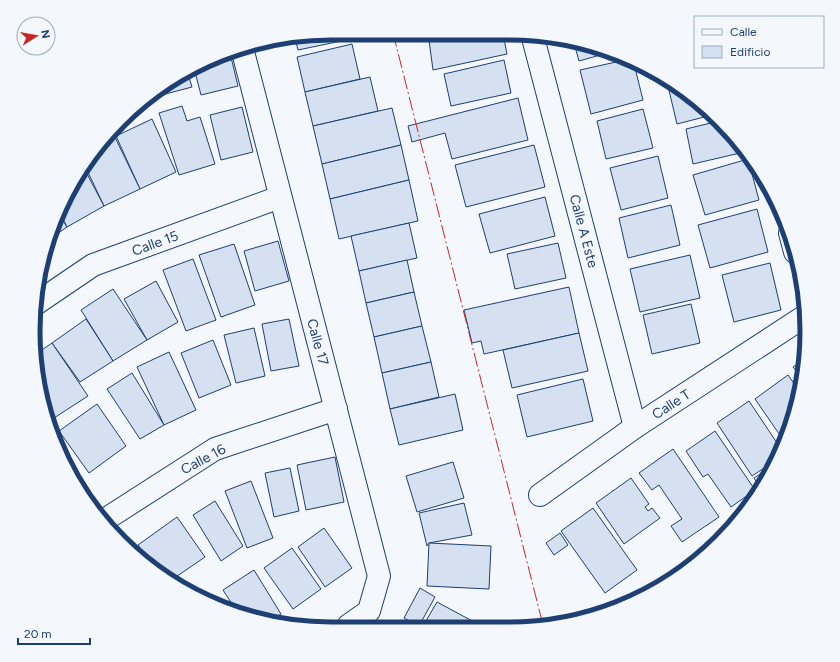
<svg xmlns="http://www.w3.org/2000/svg" width="840" height="662" font-family="Figtree,sans-serif">
	<style>
		.building { fill: #d5e0f0; stroke: #1d3f73 }
		.lines { fill: none; stroke-linecap: round; stroke-linejoin: round }
		.street-casing { stroke: #1d3f73; stroke-width: 24 }
		.street { stroke: #f4f7fb; stroke-width: 22 }
		.power { stroke: #c62828; stroke-width: 1; stroke-dasharray: 14 3 2 3; stroke-linecap: butt }
		.labels { text-anchor: middle; stroke-width: 3; stroke-linejoin: round; paint-order: stroke }
		.street-label { font-size: 14px; fill: #1d3f73; stroke: #f4f7fb }
		.rim { fill: none; stroke: #1d3f73; stroke-width: 5 }
	</style>
	<rect width="100%" height="100%" fill="#f4f7fb"/>
	<g class="building">
		<path d="M331,33H345L346,40L298,50L295,38Z"/>
		<path d="M428,33L503,34L507,54L433,70Z"/>
		<path d="M574,43L605,49L611,52L579,61Z"/>
		<path d="M352,44L360,79L305,92L297,57Z"/>
		<path d="M230,53L238,86L201,95L194,68Z"/>
		<path d="M504,60L511,93L451,106L444,74Z"/>
		<path d="M625,60L634,64L643,100L591,114L580,70Z"/>
		<path d="M187,71L192,87L158,96L157,92Z"/>
		<path d="M370,77L378,111L313,126L305,92Z"/>
		<path d="M667,82L691,95L712,115L677,124Z"/>
		<path d="M157,92L158,96L147,100Z"/>
		<path d="M518,98L528,140L452,159L445,133L412,142L408,126Z"/>
		<path d="M182,106L187,121L200,117L215,164L179,175L159,113Z"/>
		<path d="M242,107L253,152L221,160L210,115Z"/>
		<path d="M392,108L401,145L322,164L313,126Z"/>
		<path d="M643,109L653,148L606,159L597,121Z"/>
		<path d="M152,119L176,172L140,189L116,136Z"/>
		<path d="M719,121L737,140L740,153L693,164L686,129Z"/>
		<path d="M112,131L140,189L104,206L85,166Z"/>
		<path d="M401,145L409,180L330,199L322,164Z"/>
		<path d="M534,145L545,187L466,207L455,165Z"/>
		<path d="M658,156L668,198L621,210L610,168Z"/>
		<path d="M748,159L759,200L705,215L693,175Z"/>
		<path d="M84,168L104,206L67,227L60,213L73,182Z"/>
		<path d="M409,180L418,221L339,239L330,199Z"/>
		<path d="M545,197L555,236L490,253L479,214Z"/>
		<path d="M671,205L680,245L628,258L619,218Z"/>
		<path d="M757,209L768,252L710,268L698,225Z"/>
		<path d="M59,215L67,227L50,239Z"/>
		<path d="M409,223L417,258L359,271L351,236Z"/>
		<path d="M278,241L289,281L255,291L244,251Z"/>
		<path d="M558,243L566,278L515,289L507,254Z"/>
		<path d="M234,244L255,305L221,317L199,255Z"/>
		<path d="M690,255L700,298L640,312L630,269Z"/>
		<path d="M193,259L216,320L186,331L163,270Z"/>
		<path d="M407,260L414,292L366,303L359,271Z"/>
		<path d="M770,263L781,310L734,322L722,275Z"/>
		<path d="M156,281L178,322L147,340L124,299Z"/>
		<path d="M569,287L579,333L484,354L481,341L472,343L464,310Z"/>
		<path d="M113,289L147,340L113,361L81,310Z"/>
		<path d="M414,292L422,326L374,337L366,303Z"/>
		<path d="M691,304L700,343L652,354L643,315Z"/>
		<path d="M86,319L113,361L80,382L52,343Z"/>
		<path d="M289,319L299,366L271,371L262,324Z"/>
		<path d="M422,326L431,362L382,373L374,337Z"/>
		<path d="M254,328L265,376L236,383L224,335Z"/>
		<path d="M579,333L588,371L512,388L503,350Z"/>
		<path d="M213,340L231,385L199,398L181,353Z"/>
		<path d="M52,343L88,396L54,418L42,400L36,354Z"/>
		<path d="M169,352L196,410L164,425L137,367Z"/>
		<path d="M805,359L802,379L793,367Z"/>
		<path d="M431,362L439,397L390,409L382,373Z"/>
		<path d="M132,373L164,425L140,439L107,389Z"/>
		<path d="M788,375L800,392L797,408L784,441L755,399Z"/>
		<path d="M583,379L593,421L527,437L517,395Z"/>
		<path d="M455,394L463,430L399,445L390,409Z"/>
		<path d="M749,401L781,449L774,454L778,459L752,476L717,423Z"/>
		<path d="M97,404L126,446L89,473L59,431Z"/>
		<path d="M715,431L755,490L731,507L708,474L703,477L686,451Z"/>
		<path d="M673,449L719,517L682,542L671,526L682,519L659,485L652,490L639,473Z"/>
		<path d="M335,457L344,502L306,510L297,465Z"/>
		<path d="M453,462L464,498L417,512L406,476Z"/>
		<path d="M774,465V466L760,488L754,478Z"/>
		<path d="M290,468L299,511L274,517L265,473Z"/>
		<path d="M631,478L649,504L645,507L648,511L652,508L660,518L624,544L596,503Z"/>
		<path d="M251,481L273,538L247,548L225,491Z"/>
		<path d="M215,501L243,546L221,561L193,515Z"/>
		<path d="M464,503L472,535L429,543L427,546L419,513Z"/>
		<path d="M593,508L637,570L605,593L561,531Z"/>
		<path d="M177,517L205,557L170,581L155,569L138,545Z"/>
		<path d="M324,528L352,568L325,587L298,547Z"/>
		<path d="M560,533L568,545L554,555L546,543Z"/>
		<path d="M429,543L491,546L489,589L427,586Z"/>
		<path d="M292,548L321,589L293,609L264,568Z"/>
		<path d="M254,570L281,614L269,622L238,613L223,590Z"/>
		<path d="M420,588L435,597L419,626L404,618Z"/>
		<path d="M219,600L224,608L213,604Z"/>
		<path d="M437,602L476,623L473,627L423,626Z"/>
	</g>
	<g class="lines">
		<g class="street-casing">
			<g id="street">
				<path d="M532,34L635,427"/>
				<path d="M242,48L379,576L369,611L349,625"/>
				<path d="M790,233L795,252"/>
				<path d="M37,303L93,265L280,197"/>
				<path d="M540,495L635,427L805,316"/>
				<path d="M103,521L215,449L336,409"/>
			</g>
		</g>
		<use href="#street" class="street"/>
		<path class="power" d="M393,33L543,625"/>
	</g>
	<g class="labels">
		<g class="street-label">
			<text transform="translate(584 231) rotate(75)" y="5">Calle A Este</text>
			<text transform="translate(155 243) rotate(-20)" y="5">Calle 15</text>
			<text transform="translate(318 342) rotate(75)" y="5">Calle 17</text>
			<text transform="translate(671 404) rotate(-33)" y="5">Calle T</text>
			<text transform="translate(203 459) rotate(-28)" y="5">Calle 16</text>
		</g>
	</g>
	<path d="M0 0H840V662H0ZM331 40H509A291 291 0 0 1 800 331V331A291 291 0 0 1 509 622H331A291 291 0 0 1 40 331V331A291 291 0 0 1 331 40Z" fill="#f4f7fb" fill-rule="evenodd"/>
	<path class="rim" d="M331 40H509A291 291 0 0 1 800 331V331A291 291 0 0 1 509 622H331A291 291 0 0 1 40 331V331A291 291 0 0 1 331 40Z"/>
	<rect x="694" y="16" width="130" height="52" fill="#f4f7fb" stroke="#9eadc5"/>
	<rect x="702" y="29" width="20" height="6" fill="#f4f7fb" stroke="#9eadc5"/>
	<text x="730" y="36" font-size="12" fill="#1d3f73">Calle</text>
	<rect x="702" y="46" width="20" height="12" fill="#d5e0f0" stroke="#9eadc5"/>
	<text x="730" y="56" font-size="12" fill="#1d3f73">Edificio</text>
	<g transform="translate(36 36) rotate(79)"><circle r="19" fill="#f4f7fb" stroke="#9eadc5"/>
	<path d="M0-3L7 15L0 10L-7 15Z" fill="#c62828"/>
	<text y="-6" font-size="11" font-weight="bold" text-anchor="middle" fill="#1d3f73">N</text>
	</g>
	<path d="M18 638v6h72v-6" fill="none" stroke="#1d3f73" stroke-width="2"/>
	<text x="24" y="638" font-size="12" fill="#1d3f73" stroke="#f4f7fb" stroke-width="3" paint-order="stroke">20 m</text>
</svg>
